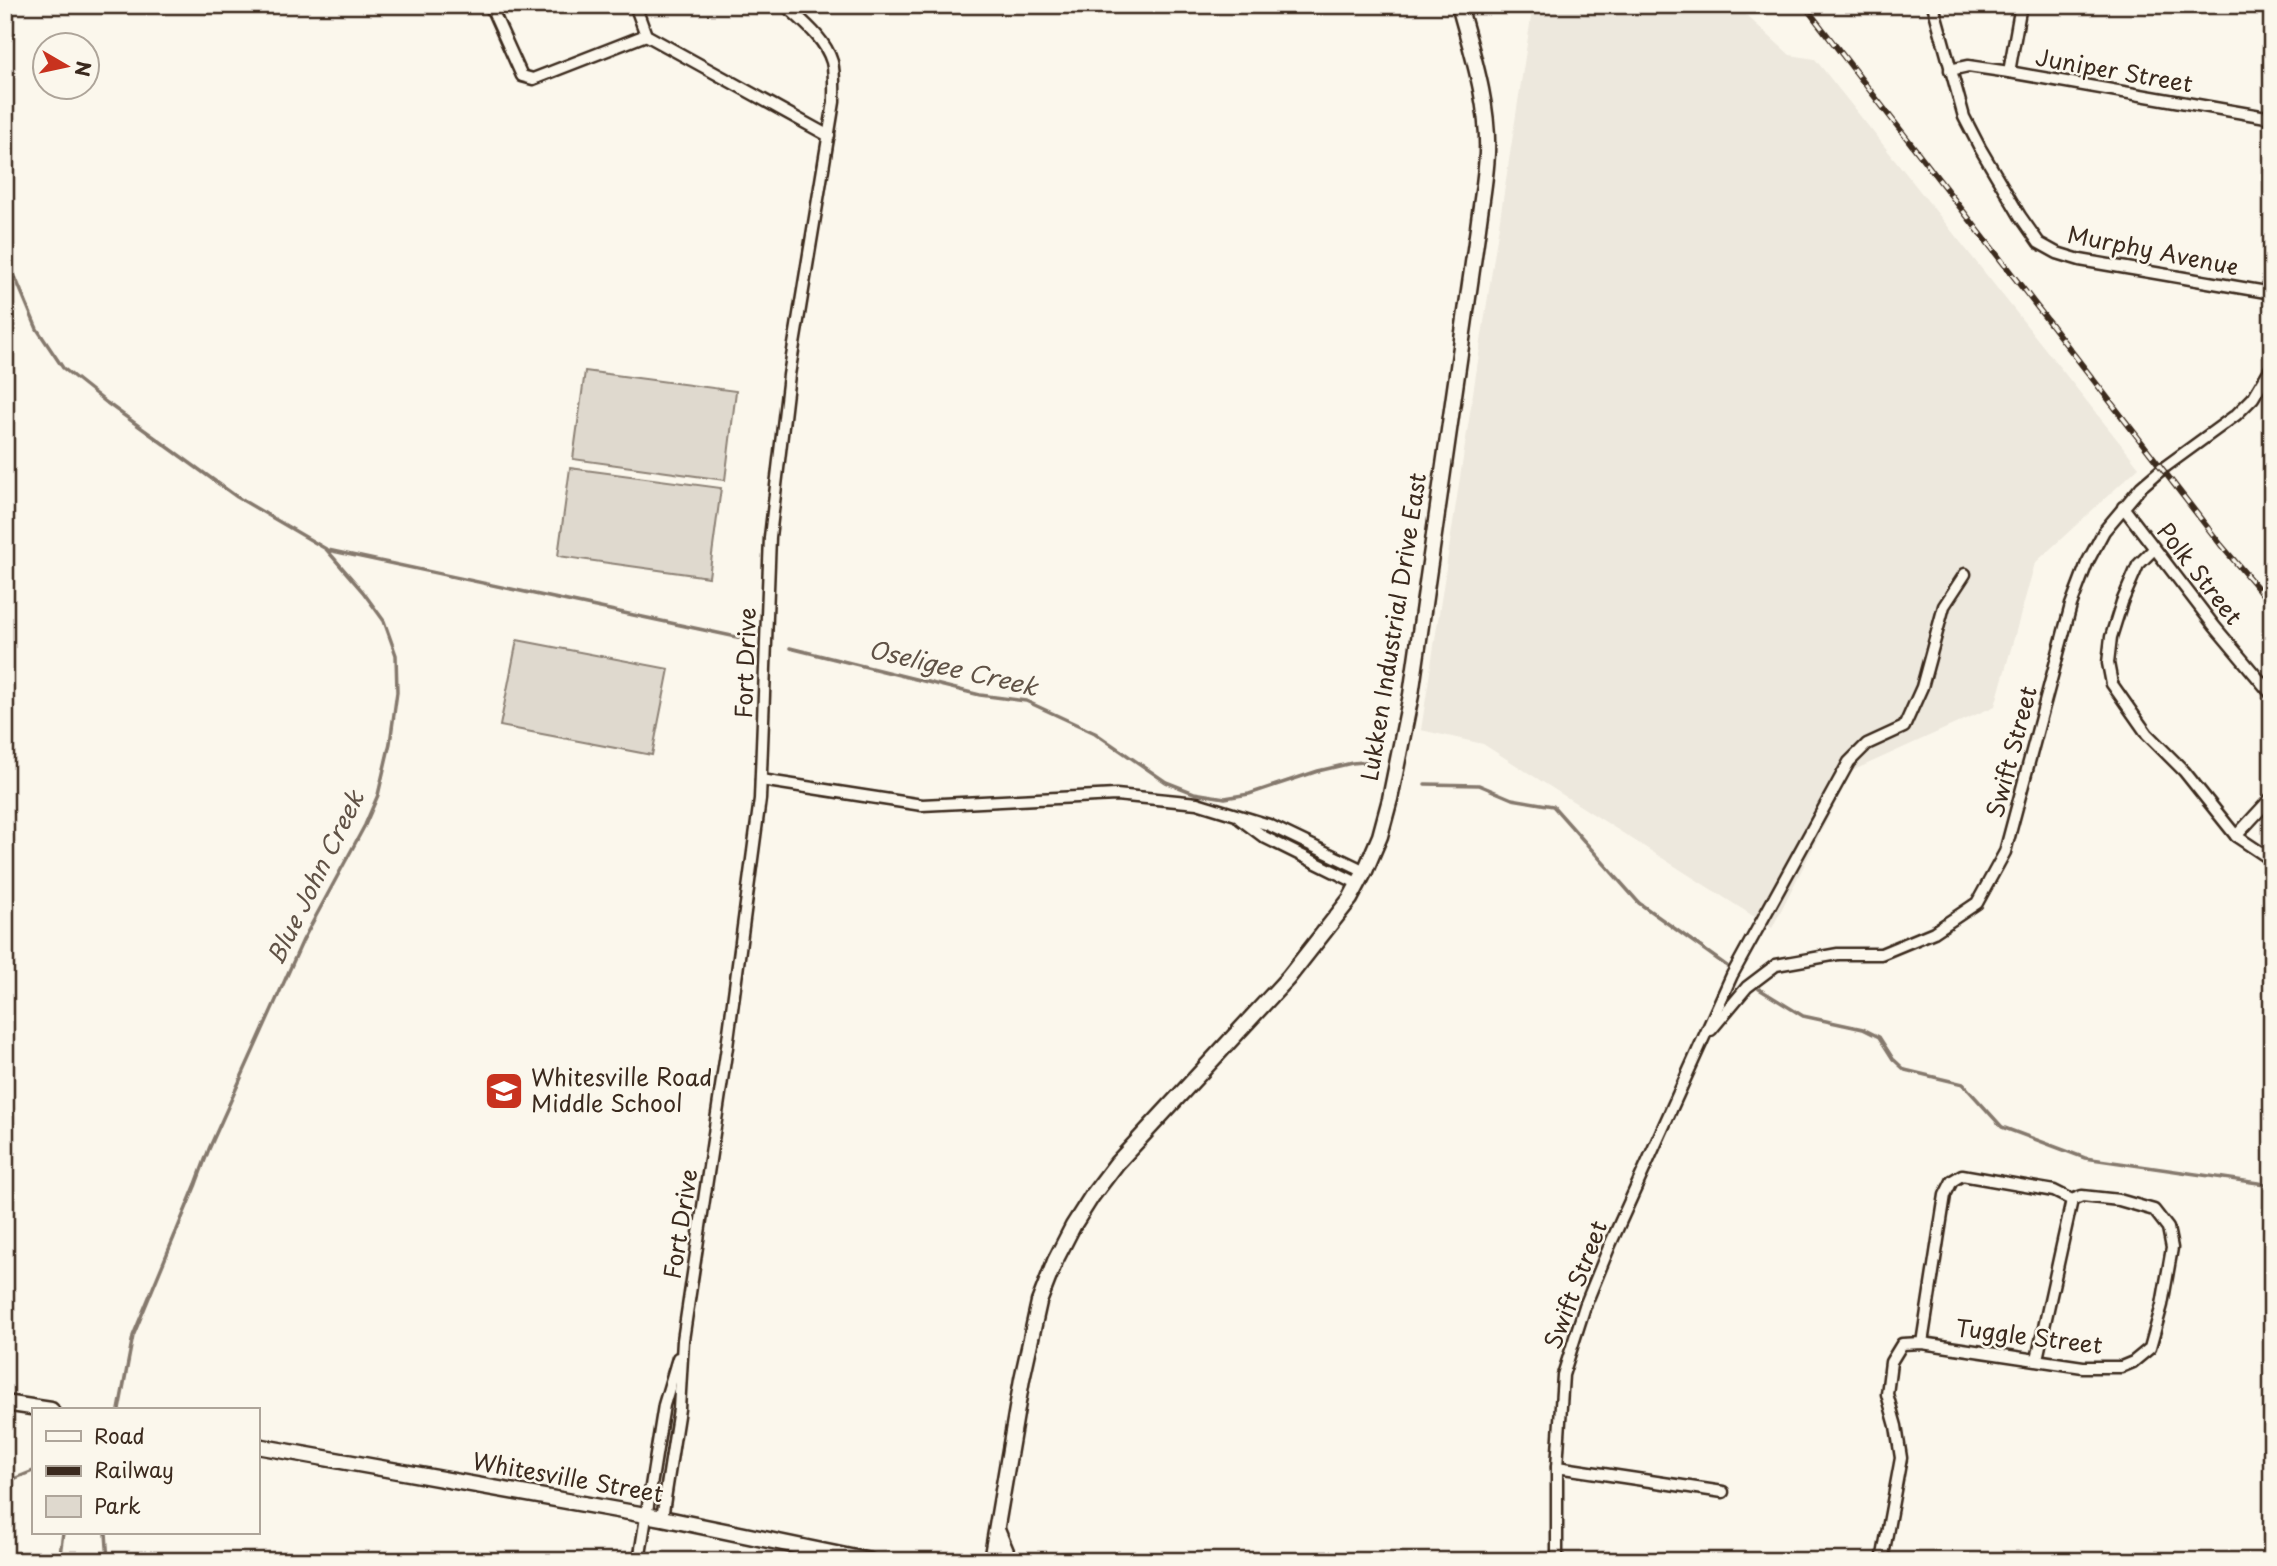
<svg xmlns="http://www.w3.org/2000/svg" width="2277" height="1566" font-family="'Playpen Sans',sans-serif">
	<style>
		.built { fill: #ede8dd }
		.green { fill: #dfd9ce; stroke: #8d8276; stroke-width: 2 }
		.lines { fill: none; stroke-linecap: round; stroke-linejoin: round }
		.stream { stroke: #85796d; stroke-width: 3.5 }
		.street-casing { stroke: #3b2a1e; stroke-width: 15 }
		.secondary-casing { stroke: #3b2a1e; stroke-width: 19 }
		.street { stroke: #fbf7ec; stroke-width: 10 }
		.secondary { stroke: #fbf7ec; stroke-width: 14 }
		.rail-casing { stroke: #3b2a1e; stroke-width: 6 }
		.rail { stroke: #fbf7ec; stroke-width: 3.5; stroke-dasharray: 10; stroke-linecap: butt }
		.labels { text-anchor: middle; stroke-width: 5; stroke-linejoin: round; paint-order: stroke }
		.street-label { font-size: 23px; fill: #3b2a1e; stroke: #fbf7ec }
		.poi-label { font-size: 23px; fill: #3b2a1e; stroke: #fbf7ec; text-anchor: start }
		.water-label { font-size: 24px; font-style: italic; fill: #605246; stroke: #fbf7ec }
	</style>
	<rect width="100%" height="100%" fill="#fbf7ec"/>
	<filter id="ink" filterUnits="userSpaceOnUse"><feTurbulence type="fractalNoise" baseFrequency=".0143" numOctaves="2"/><feDisplacementMap in="SourceGraphic" scale="14" xChannelSelector="R" yChannelSelector="G"/><feConvolveMatrix kernelMatrix="1 2 1 2 8 2 1 2 1" color-interpolation-filters="sRGB"/></filter>
	<g filter="url(#ink)">
		<path class="built" d="M1533,5H1735L1790,55L1815,59L2139,467L2035,563L1995,706L1852,771L1772,928L1483,744L1421,730Z"/>
		<g class="green">
			<path d="M585,371L736,391L725,480L573,459Z"/>
			<path d="M570,468L721,488L709,577L558,556Z"/>
			<path d="M517,640L669,669L652,755L500,726Z"/>
		</g>
		<g class="lines">
			<g class="stream">
				<path d="M5,9L6,5"/>
				<path d="M5,253L37,329L63,368L107,403L237,497L326,549L363,592L384,621L396,655L397,692L390,743L378,795L365,825L303,940L209,1149L196,1184L133,1336L119,1410"/>
				<path d="M328,550L746,639"/>
				<path d="M790,648L980,695L1026,701L1095,733L1166,782L1194,793L1225,798L1249,794L1318,771L1352,763L1376,761"/>
				<path d="M1425,784L1479,785L1512,799L1553,806L1639,903L1727,966"/>
				<path d="M1759,989L1803,1016L1863,1029L1879,1037L1893,1059L1905,1070L1963,1084L2002,1127L2085,1158L2272,1185"/>
				<path d="M6,1482L33,1471"/>
				<path d="M106,1533L108,1561"/>
				<path d="M59,1561L63,1533"/>
			</g>
			<g class="street-casing">
				<g id="street">
					<path d="M490,5L522,76L533,79L646,35"/>
					<path d="M635,5L646,35L829,136"/>
					<path d="M1933,5L1964,117L1980,148L2020,216L2039,243L2057,253L2080,260L2272,293"/>
					<path d="M1950,70L1968,66L2009,72L2272,118"/>
					<path d="M2009,72L2021,5"/>
					<path d="M2123,507L2215,627L2272,695"/>
					<path d="M2154,549L2138,565L2122,602L2111,637L2108,663L2112,684L2147,734L2184,771L2236,836L2272,860"/>
					<path d="M761,780L922,805L1116,795L1197,803L1269,825L1365,871"/>
					<path d="M1240,819L1264,837L1359,884"/>
					<path d="M2236,836L2272,797"/>
					<path d="M1711,1030L1747,987L1776,965L1838,954H1881L1934,932L1977,903L2005,852L2071,605L2087,563L2104,531L2141,487L2162,469L2236,415L2253,398L2272,366"/>
					<path d="M2037,1359L2072,1200"/>
					<path d="M1557,1467L1723,1492"/>
					<path d="M662,1518L679,1409L683,1340L727,1047L760,799L770,537L789,375L834,102C834,90 835,74 832,62C825,38 802,21 785,5"/>
					<path d="M639,1561L664,1405L678,1358"/>
					<path d="M1557,1561V1467L1563,1375L1585,1306L1610,1245L1732,975L1849,762L1867,744L1904,727L1922,687L1944,606L1965,574"/>
					<path d="M1882,1561L1901,1458L1896,1426L1887,1394L1891,1362L1902,1344L1922,1343L2083,1367H2121L2133,1362L2150,1348L2162,1305L2172,1248L2168,1228L2154,1210L2119,1200L2082,1196L2072,1200L2054,1191L1962,1175L1952,1181L1945,1195L1922,1343"/>
				</g>
			</g>
			<g class="secondary-casing">
				<g id="secondary">
					<path d="M5,1403L51,1410"/>
					<path d="M257,1446L662,1518L870,1561"/>
					<path d="M997,1530L1010,1561"/>
					<path d="M991,1561L1022,1379L1039,1302L1055,1261L1073,1226L1092,1196L1117,1163L1288,978L1350,899L1365,871L1380,836L1390,799L1411,695L1478,228C1481,203 1486,178 1487,153C1489,103 1472,53 1459,5"/>
				</g>
			</g>
			<use href="#street" class="street"/>
			<use href="#secondary" class="secondary"/>
			<g class="rail-casing">
				<path id="rail" d="M1804,5L2221,545L2272,605"/>
			</g>
			<use href="#rail" class="rail"/>
		</g>
	</g>
	<defs>
		<g id="school-square" transform="scale(2.0125)"><rect x="-9" y="-9" width="18" height="18" rx="4" fill="#c8321e" stroke="#fbf7ec"/><path d="M0-5L7-2L0 1L-7-2ZM-4 1L0 2.5L4 1V4Q0 6-4 4Z" fill="#fff"/></g>
	</defs>
	<g fill-rule="evenodd">
		<use href="#school-square" x="504" y="1091"/>
	</g>
	<g class="labels">
		<g class="street-label">
			<text transform="translate(2114 71) rotate(10)" y="8">Juniper Street</text>
			<text transform="translate(2153 251) rotate(11)" y="8">Murphy Avenue</text>
			<text transform="translate(2199 574) rotate(52)" y="8">Polk Street</text>
			<text transform="translate(1394 627) rotate(-81)" y="8">Lukken Industrial Drive East</text>
			<text transform="translate(746 663) rotate(-88)" y="8">Fort Drive</text>
			<text transform="translate(2012 752) rotate(-75)" y="8">Swift Street</text>
			<text transform="translate(681 1224) rotate(-81)" y="8">Fort Drive</text>
			<text transform="translate(1576 1285) rotate(-69)" y="8">Swift Street</text>
			<text transform="translate(2029 1337) rotate(7)" y="8">Tuggle Street</text>
			<text transform="translate(568 1478) rotate(10)" y="8">Whitesville Street</text>
		</g>
		<g class="poi-label">
			<text x="531" y="1086">Whitesville Road<tspan x="531" dy="26">Middle School</tspan></text>
		</g>
		<g class="water-label">
			<text transform="translate(953 669) rotate(13)" y="8">Oseligee Creek</text>
			<text transform="translate(316 878) rotate(-64)" y="8">Blue John Creek</text>
		</g>
	</g>
	<rect width="2277" height="1566" fill="none" stroke="#fbf7ec" stroke-width="28"/>
	<rect x="14" y="14" width="2249" height="1538" fill="none" stroke="#3b2a1e" stroke-width="2.5" filter="url(#ink)"/>
	<rect x="32" y="1408" width="228" height="126" fill="#fbf7ec" stroke="#aea59a" stroke-width="2"/>
	<rect x="46" y="1431" width="35" height="10" fill="#fbf7ec" stroke="#aea59a" stroke-width="2"/>
	<text x="94" y="1444" font-size="21" fill="#3b2a1e">Road</text>
	<rect x="46" y="1466" width="35" height="10" fill="#3b2a1e" stroke="#aea59a" stroke-width="2"/>
	<text x="94" y="1478" font-size="21" fill="#3b2a1e">Railway</text>
	<rect x="46" y="1496" width="35" height="21" fill="#dfd9ce" stroke="#aea59a" stroke-width="2"/>
	<text x="94" y="1514" font-size="21" fill="#3b2a1e">Park</text>
	<g transform="translate(66 66) rotate(99)"><circle r="33" fill="#fbf7ec" stroke="#aea59a" stroke-width="2"/>
	<path d="M0-5L12 26L0 18L-12 26Z" fill="#c8321e"/>
	<text y="-10" font-size="19" font-weight="bold" text-anchor="middle" fill="#3b2a1e">N</text>
	</g>
</svg>
